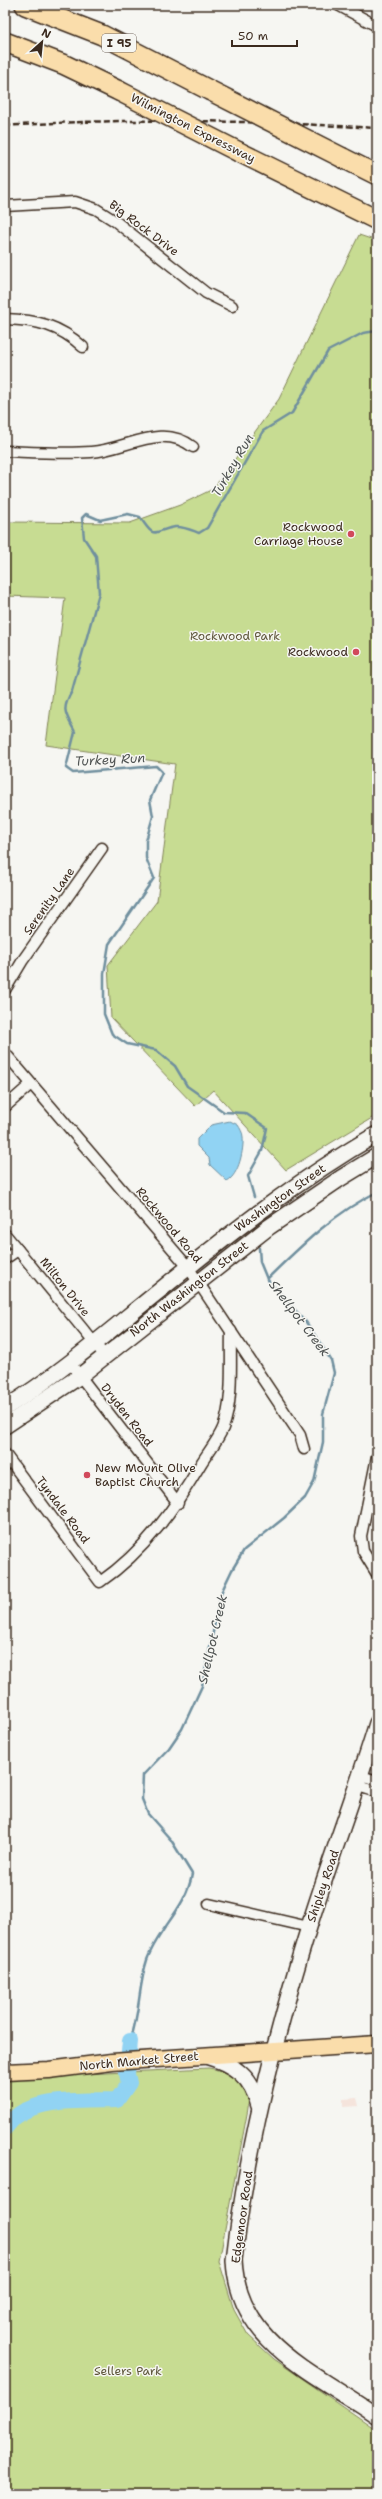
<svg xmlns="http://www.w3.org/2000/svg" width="382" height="2499" font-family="'Shantell Sans',sans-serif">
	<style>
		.built { fill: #f5e4dc }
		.green { fill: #c7dc92; stroke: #818358 }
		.water { fill: #91d3f3; stroke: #6f8f9e }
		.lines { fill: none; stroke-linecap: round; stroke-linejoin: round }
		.stream { stroke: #6f8f9e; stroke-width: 2.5 }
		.river { stroke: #91d3f3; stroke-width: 16 }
		.minor-casing { stroke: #3b2a1e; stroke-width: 13 }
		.secondary-casing { stroke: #3b2a1e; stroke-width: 18 }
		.primary-casing { stroke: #3b2a1e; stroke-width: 19 }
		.motorway-casing { stroke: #3b2a1e; stroke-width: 22 }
		.minor { stroke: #f6f6f2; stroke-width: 10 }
		.secondary { stroke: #f6f6f2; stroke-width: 15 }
		.primary { stroke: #faddab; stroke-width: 16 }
		.motorway { stroke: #faddab; stroke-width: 19 }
		.rail { stroke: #3b2a1e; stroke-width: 2.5; stroke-dasharray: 6 3; stroke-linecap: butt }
		.motorway-bridge-casing { stroke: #3b2a1e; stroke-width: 22; stroke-linecap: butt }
		.motorway-bridge { stroke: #faddab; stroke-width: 19 }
		.poi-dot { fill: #d1495b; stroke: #f6f6f2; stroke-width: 1.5 }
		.labels { text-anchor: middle; stroke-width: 3; stroke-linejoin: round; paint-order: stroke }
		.shield { fill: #f6f6f2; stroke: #73675e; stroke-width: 1 }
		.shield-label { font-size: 11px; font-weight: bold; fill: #3b2a1e }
		.street-label { font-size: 12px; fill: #3b2a1e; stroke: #f6f6f2 }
		.poi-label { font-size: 12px; fill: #3b2a1e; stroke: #f6f6f2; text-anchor: end }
		.park-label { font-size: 12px; fill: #5e563b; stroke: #f6f6f2 }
		.water-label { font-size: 13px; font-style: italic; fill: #505453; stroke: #f6f6f2 }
	</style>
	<rect width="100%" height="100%" fill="#f6f6f2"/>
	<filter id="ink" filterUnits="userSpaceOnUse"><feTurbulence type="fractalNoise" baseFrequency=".025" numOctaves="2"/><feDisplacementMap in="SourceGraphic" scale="8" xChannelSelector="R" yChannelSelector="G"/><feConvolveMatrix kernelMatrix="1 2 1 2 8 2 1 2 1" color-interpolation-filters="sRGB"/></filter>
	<g filter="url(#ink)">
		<path class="built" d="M357,2098L359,2106L343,2107V2099Z"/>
		<g class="green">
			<path d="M359,235L377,241V1115L286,1170L213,1090L195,1106L111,1018L108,965L157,901L175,764L46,745L65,598L5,596V522L130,523L180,505L213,489L279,399Z"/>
			<path d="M208,2068C224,2070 245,2080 248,2098C249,2103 248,2109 247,2114L219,2261L234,2310L248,2335L274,2359L377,2430V2494H5V2078Z"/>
		</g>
		<path class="water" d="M230,1121L238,1125C240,1128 243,1133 243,1137C244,1149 239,1175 227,1181L210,1165L209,1158L197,1146V1139L211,1125Z"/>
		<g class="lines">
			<g class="stream">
				<path d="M254,1197L248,1176L262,1151L267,1128L245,1113L224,1112L187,1086L175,1066L156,1050L127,1044L112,1034L104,1014V974L109,944L154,878L146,858V841L153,816L150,800L162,772L156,766L73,773L66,768L75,732C65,713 61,710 72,691L99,593L96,556L84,538L82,518L86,514L100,520L128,514L140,517C156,542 153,530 175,527C183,526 191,530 199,533L207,528L263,431L292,413L328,351L363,333L377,331"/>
				<path d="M259,1248L260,1262L267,1279"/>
				<path d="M130,2041C140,2015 138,1987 147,1960C158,1929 187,1907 192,1874L171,1840L148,1814L142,1799L143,1775L169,1748L182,1729L202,1686L221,1593L232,1570L244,1550L284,1518L305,1498L314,1482L323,1442V1414L334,1373L331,1360L306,1322L267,1279C301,1246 334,1213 377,1192"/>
			</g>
			<path class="river" d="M5,2128C9,2124 13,2118 18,2115C41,2098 89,2101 117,2100L129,2083L127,2074L130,2041"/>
			<g class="minor-casing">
				<g id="minor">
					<path d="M338,5L377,26"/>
					<path d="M5,206L75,202L96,209L115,221L206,293L232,306"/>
					<path d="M5,319C37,320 59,325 83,347"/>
					<path d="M5,451C33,452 62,454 91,452C126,450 161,422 193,447"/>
					<path d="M5,990L23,960L102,848"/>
					<path d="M5,1053L188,1267L300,1435L304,1449"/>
					<path d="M5,1107L31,1084"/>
					<path d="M5,1234L105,1356"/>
					<path d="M5,1259L18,1250"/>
					<path d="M70,1363L178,1503"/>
					<path d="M5,1454L100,1582C145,1551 175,1508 202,1462C209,1451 218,1440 223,1428C234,1399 230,1361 231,1331"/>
					<path d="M377,1457L361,1536L363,1551L377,1574"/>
					<path d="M361,1776L377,1781"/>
					<path d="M358,1786L377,1792"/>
					<path d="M209,1904L309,1927"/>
				</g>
			</g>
			<g class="secondary-casing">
				<g id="secondary">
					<path d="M5,1408C60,1374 109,1331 159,1291C229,1234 299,1179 377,1134"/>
					<path d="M5,1426L80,1376L269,1227L341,1178L377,1156"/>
					<path d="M377,1723C356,1792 330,1859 309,1927C275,2036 247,2147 234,2260C238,2345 316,2373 377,2416"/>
					<path d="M206,2056C234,2064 252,2077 259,2106"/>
				</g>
			</g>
			<g class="primary-casing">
				<path id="primary" d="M5,2072L49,2070L112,2062L377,2044"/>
			</g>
			<g class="motorway-casing">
				<g id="motorway">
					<path d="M25,5L102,35L209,90"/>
					<path d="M5,42L65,65L119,91"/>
					<path d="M239,152L377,220"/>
					<path d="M343,158L377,175"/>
				</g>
			</g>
			<use href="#minor" class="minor"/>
			<use href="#secondary" class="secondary"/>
			<use href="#primary" class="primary"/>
			<use href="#motorway" class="motorway"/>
			<path class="rail" d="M5,126C129,117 253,121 377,128"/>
			<g class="motorway-bridge-casing">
				<g id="motorway-bridge">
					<path d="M209,90L343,158"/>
					<path d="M119,91L239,152"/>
				</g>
			</g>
			<use href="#motorway-bridge" class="motorway-bridge"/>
		</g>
	</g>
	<g class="poi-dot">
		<circle cx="351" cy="534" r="4"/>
		<circle cx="356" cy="652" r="4"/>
		<circle cx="87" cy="1475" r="4"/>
	</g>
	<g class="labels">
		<rect class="shield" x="102" y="34" width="34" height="18" rx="3"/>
		<g class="shield-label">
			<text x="119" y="47">I 95</text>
		</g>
		<g class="street-label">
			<text transform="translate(193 128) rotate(27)" y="4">Wilmington Expressway</text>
			<text transform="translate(144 228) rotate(37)" y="4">Big Rock Drive</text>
			<text transform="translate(49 901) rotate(-55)" y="4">Serenity Lane</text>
			<text transform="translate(280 1198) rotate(-35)" y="4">Washington Street</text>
			<text transform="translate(169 1225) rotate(50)" y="4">Rockwood Road</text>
			<text transform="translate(65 1287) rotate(51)" y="4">Milton Drive</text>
			<text transform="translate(189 1289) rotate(-38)" y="4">North Washington Street</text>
			<text transform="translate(127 1415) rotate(52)" y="4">Dryden Road</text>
			<text transform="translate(63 1510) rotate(53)" y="4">Tyndale Road</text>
			<text transform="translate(323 1886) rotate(-71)" y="4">Shipley Road</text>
			<text transform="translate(139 2061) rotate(-5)" y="4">North Market Street</text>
			<text transform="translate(242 2217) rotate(-82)" y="4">Edgemoor Road</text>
		</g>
		<g class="poi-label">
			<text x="343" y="531">Rockwood<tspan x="343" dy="14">Carriage House</tspan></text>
			<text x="348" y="656">Rockwood</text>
			<text x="95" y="1472" text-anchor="start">New Mount Olive<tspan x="95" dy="14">Baptist Church</tspan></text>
		</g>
		<g class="park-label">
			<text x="235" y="640">Rockwood Park</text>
			<text x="128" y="2375">Sellers Park</text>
		</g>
		<g class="water-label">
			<text transform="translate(232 465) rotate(-60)" y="5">Turkey Run</text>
			<text transform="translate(110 759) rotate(-3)" y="5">Turkey Run</text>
			<text transform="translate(300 1318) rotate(53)" y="5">Shellpot Creek</text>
			<text transform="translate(212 1639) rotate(-77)" y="5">Shellpot Creek</text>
		</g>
	</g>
	<rect width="382" height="2499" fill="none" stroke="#f6f6f2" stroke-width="20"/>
	<rect x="10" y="10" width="362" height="2479" fill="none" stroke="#3b2a1e" stroke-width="1.5" filter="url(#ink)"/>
	<g transform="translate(42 42) rotate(27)" stroke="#f6f6f2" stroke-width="3" paint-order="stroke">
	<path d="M0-3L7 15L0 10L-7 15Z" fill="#3b2a1e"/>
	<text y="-6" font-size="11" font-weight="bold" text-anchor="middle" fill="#3b2a1e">N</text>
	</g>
	<path d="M232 40v6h65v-6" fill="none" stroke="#3b2a1e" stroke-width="2"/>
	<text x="238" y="40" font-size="12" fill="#3b2a1e" stroke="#f6f6f2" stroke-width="3" paint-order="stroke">50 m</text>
</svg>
